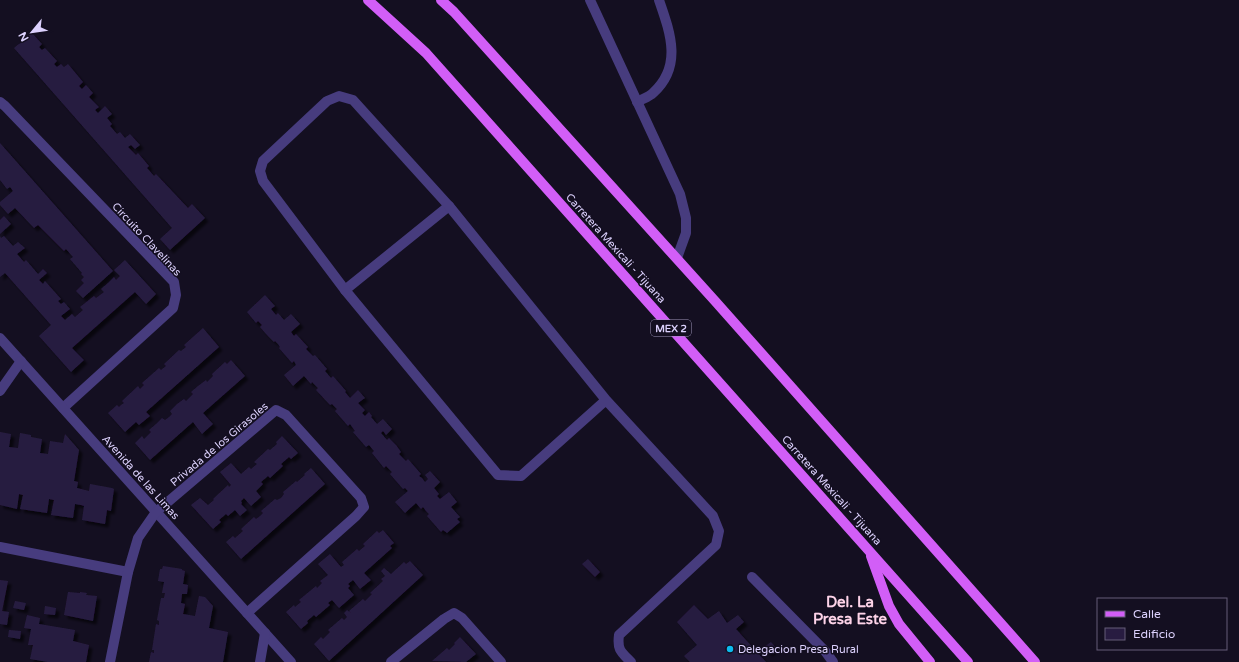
<svg xmlns="http://www.w3.org/2000/svg" width="1239" height="662" font-family="'Varela Round',sans-serif">
	<style>
		.building { fill: #281c41; filter: url(#shadow) }
		.lines { fill: none; stroke-linecap: round; stroke-linejoin: round }
		.minor { stroke: #473c7e; stroke-width: 10 }
		.major { stroke: #d25ef7; stroke-width: 10 }
		.poi-dot { fill: #0cbaee; stroke: #140f21; stroke-width: 1.5 }
		.labels { text-anchor: middle; stroke-width: 3; stroke-linejoin: round; paint-order: stroke }
		.shield { fill: #140f21; stroke: #a097bb; stroke-width: 1 }
		.shield-label { font-size: 10px; font-weight: bold; fill: #dcd1fd }
		.street-label { font-size: 11px; fill: #dcd1fd; stroke: #140f21 }
		.poi-label { font-size: 11px; fill: #dcd1fd; stroke: #140f21; text-anchor: start }
		.district-label { font-size: 15px; font-weight: bold; fill: #fdd3e8; stroke: #140f21 }
	</style>
	<defs>
		<filter id="shadow"><feDropShadow dx="3.5" dy="3.5" stdDeviation="1" flood-color="#0009"/></filter>
	</defs>
	<rect width="100%" height="100%" fill="#140f21"/>
	<g class="building">
		<path d="M32,33L42,44L39,47L42,50L45,48L57,61L54,64L57,67L61,64L64,67L68,64L83,82L79,86L82,89L86,85L93,93L89,97L99,107L95,110L98,113L105,106L112,114L107,118L112,124L110,126L117,134L120,132L125,138L130,134L140,145L135,149L131,145L128,147L136,155L138,153L149,166L147,168L154,176L156,174L188,208L192,204L205,218L170,250L160,239L172,228L14,48Z"/>
		<path d="M0,143L113,271L83,298L76,291L84,283L81,280L84,277L81,274L82,273L70,259L73,257L66,249L64,251L38,225L34,228L15,208L8,214L0,205V202L13,191L10,187L7,189L0,180Z"/>
		<path d="M4,216L11,224L0,234V220Z"/>
		<path d="M0,236L1,238L4,236L13,246L18,242L25,248L17,254L24,262L26,260L38,274L43,269L47,273L39,280L43,284L45,281L61,299L58,301L61,304L64,302L70,309L61,316L65,320L72,314L75,317L83,310L80,307L94,296L96,298L104,292L101,289L108,283L114,277L116,280L120,276L114,270L125,260L156,294L146,304L135,292L72,348L84,360L71,372L39,336L51,325L5,273L0,277Z"/>
		<path d="M265,295L275,306L271,309L276,315L278,313L284,320L291,314L300,324L291,332L294,336L296,334L308,347L306,349L313,356L315,355L327,369L325,371L331,378L333,376L346,391L345,392L350,398L358,390L365,398L358,403L365,410L362,413L365,416L369,412L372,416L371,417L377,424L383,419L392,429L386,435L383,431L381,433L387,440L389,438L396,445L401,452L399,454L406,461L408,459L421,474L419,476L422,478L425,482L428,479L425,475L430,471L440,482L434,488L439,494L437,496L440,499L449,492L457,502L451,507L460,517L457,519L460,522L447,533L443,530L441,532L427,516L429,514L426,511L423,507L421,509L416,503L405,513L395,502L408,491L405,488L403,489L390,474L392,472L386,466L384,468L372,453L374,451L369,445L366,447L353,432L355,431L350,424L348,426L335,411L337,409L332,404L330,405L316,390L318,388L312,382L311,384L304,376L293,386L284,375L296,365L294,361L292,363L279,348L280,347L278,344L275,341L274,342L267,335L260,327L262,325L258,321L256,323L247,312Z"/>
		<path d="M203,328L219,347L146,412L150,416L139,425L136,422L125,432L108,413L117,405L119,407L121,405L124,403L122,401L138,386L140,389L144,385L142,383L159,368L161,370L166,366L164,364L179,350L181,351L186,347L184,345Z"/>
		<path d="M231,360L245,376L203,413L213,424L202,434L193,422L150,460L135,443L142,436L144,439L151,432L149,430L156,424L162,418L165,420L169,417L172,414L170,411L177,404L184,399L186,401L193,394L191,392L198,386L206,380L207,382L213,376L212,374L225,362L227,364Z"/>
		<path d="M0,432L11,434L9,447L18,448L20,433L31,435V437L42,439L40,453L48,454L50,441L63,443L65,434L79,450L74,481L78,482L77,488L89,491L90,484L112,488L114,489L111,511L107,510L105,524L82,520L84,506L81,505L75,504L73,518L51,515L54,500L49,499L47,513L20,509L23,495L19,494L17,509L0,505Z"/>
		<path d="M282,436L298,453L291,459L289,457L281,464L283,466L270,478L268,476L261,482L263,484L256,491L261,497L251,506L244,498L241,501L242,503L241,504L247,510L240,516L235,510L228,516L226,514L219,520L221,522L213,529L191,505L200,498L208,505L214,500L213,499L228,485L229,487L231,485L220,472L231,463L241,474L249,467L251,469L257,464L254,462L268,449L270,450L277,444L276,442Z"/>
		<path d="M311,468L325,484L241,559L226,542L233,536L235,538L243,531L241,529L254,517L256,519L260,516L263,513L261,511L275,499L277,500L281,498L284,494L283,492L296,481L297,482L305,475L304,474Z"/>
		<path d="M383,530L394,543L390,546L392,548L364,573L371,580L360,589L353,580L348,584L350,586L348,588L354,595L339,608L332,600L328,603L330,605L316,617L314,615L307,621L308,623L301,629L286,612L294,605L295,607L301,602L299,600L316,586L317,588L322,583L320,581L328,575L318,564L330,554L341,567L344,565L342,562L357,549L359,551L365,546L363,544L377,531L379,533Z"/>
		<path d="M588,559L600,572L595,577L582,564Z"/>
		<path d="M410,561L423,575L329,661L314,644L321,637L323,639L330,632L328,630L342,618L344,620L347,617L344,613L347,610L351,613L349,611L363,599L365,601L372,594L370,593L383,581L381,579L385,576L381,571L384,568L391,574L404,562L406,564Z"/>
		<path d="M163,566L182,569V570L185,571L183,584L188,585L187,594H182L181,603L185,604L183,614L195,616L199,596L205,597L213,606L209,628L228,632L223,662H149L151,652L154,653V650H152L156,624L159,625V621L157,620L161,598H164L165,593H162L164,582L158,581L160,569H162Z"/>
		<path d="M0,580L8,581L2,611L9,612L7,625L0,624Z"/>
		<path d="M68,592L80,593V592L87,593L86,595L97,596L93,621L64,615Z"/>
		<path d="M15,601L26,603L24,610L13,608Z"/>
		<path d="M694,605L708,619L719,611L727,623L738,615L744,622L736,629L766,662H690L684,656L697,645L677,622Z"/>
		<path d="M45,606L56,608L55,615L44,614Z"/>
		<path d="M27,615L40,618L39,624L75,630L73,641L89,645L86,662H48L30,659L33,645H28L31,629L24,628Z"/>
		<path d="M9,630L21,631L20,639L8,637Z"/>
		<path d="M460,637L476,654L466,662L432,661L447,648L449,650L455,644L454,643Z"/>
		<path d="M771,642L776,648L769,653L764,647Z"/>
	</g>
	<g class="lines">
		<g class="minor">
			<path d="M590,0L680,194L686,218V233L677,258"/>
			<path d="M0,102L5,106L174,282L176,295L173,308L63,408"/>
			<path d="M637,102C642,99 649,97 653,93C683,66 670,32 659,0"/>
			<path d="M345,290L449,206"/>
			<path d="M0,338L291,662"/>
			<path d="M0,391L21,361"/>
			<path d="M606,400L449,206L353,100L339,96L327,101L263,161L260,171L263,181L345,290L498,475L521,476L606,400L713,516L719,531L716,545L619,635C617,650 621,652 631,662"/>
			<path d="M0,547L128,572"/>
			<path d="M752,577L825,651L833,662"/>
			<path d="M110,662L128,572L138,538L156,512L276,410L286,415L361,498L364,507L356,516L247,613"/>
			<path d="M260,662L265,633"/>
			<path d="M391,662L444,619L454,613L462,618L501,662"/>
		</g>
		<g class="major">
			<path d="M368,0L426,53L968,662"/>
			<path d="M441,0L454,12L715,301L1035,662"/>
			<path d="M871,556L889,606L899,624L930,662"/>
		</g>
	</g>
	<circle class="poi-dot" cx="730" cy="649" r="4"/>
	<g class="labels">
		<rect class="shield" x="651" y="320" width="40" height="16" rx="3"/>
		<g class="shield-label">
			<text x="671" y="332">MEX 2</text>
		</g>
		<g class="street-label">
			<text transform="translate(147 239) rotate(47)" y="4">Circuito Clavelinas</text>
			<text transform="translate(616 248) rotate(48)" y="4">Carretera Mexicali - Tijuana</text>
			<text transform="translate(219 444) rotate(-40)" y="4">Privada de los Girasoles</text>
			<text transform="translate(141 477) rotate(48)" y="4">Avenida de las Limas</text>
			<text transform="translate(832 490) rotate(48)" y="4">Carretera Mexicali - Tijuana</text>
		</g>
		<g class="poi-label">
			<text x="738" y="653">Delegacion Presa Rural</text>
		</g>
		<g class="district-label">
			<text x="850" y="607">Del. La<tspan x="850" dy="17">Presa Este</tspan></text>
		</g>
	</g>
	<rect x="1097" y="598" width="130" height="52" fill="#140f21" stroke="#645d79"/>
	<rect x="1105" y="611" width="20" height="6" fill="#d25ef7" stroke="#645d79"/>
	<text x="1133" y="618" font-size="12" fill="#dcd1fd">Calle</text>
	<rect x="1105" y="628" width="20" height="12" fill="#281c41" stroke="#645d79"/>
	<text x="1133" y="638" font-size="12" fill="#dcd1fd">Edificio</text>
	<g transform="translate(32 32) rotate(241)" stroke="#140f21" stroke-width="3" paint-order="stroke">
	<path d="M0-3L7 15L0 10L-7 15Z" fill="#dcd1fd"/>
	<text y="-6" font-size="11" font-weight="bold" text-anchor="middle" fill="#dcd1fd">N</text>
	</g>
</svg>
